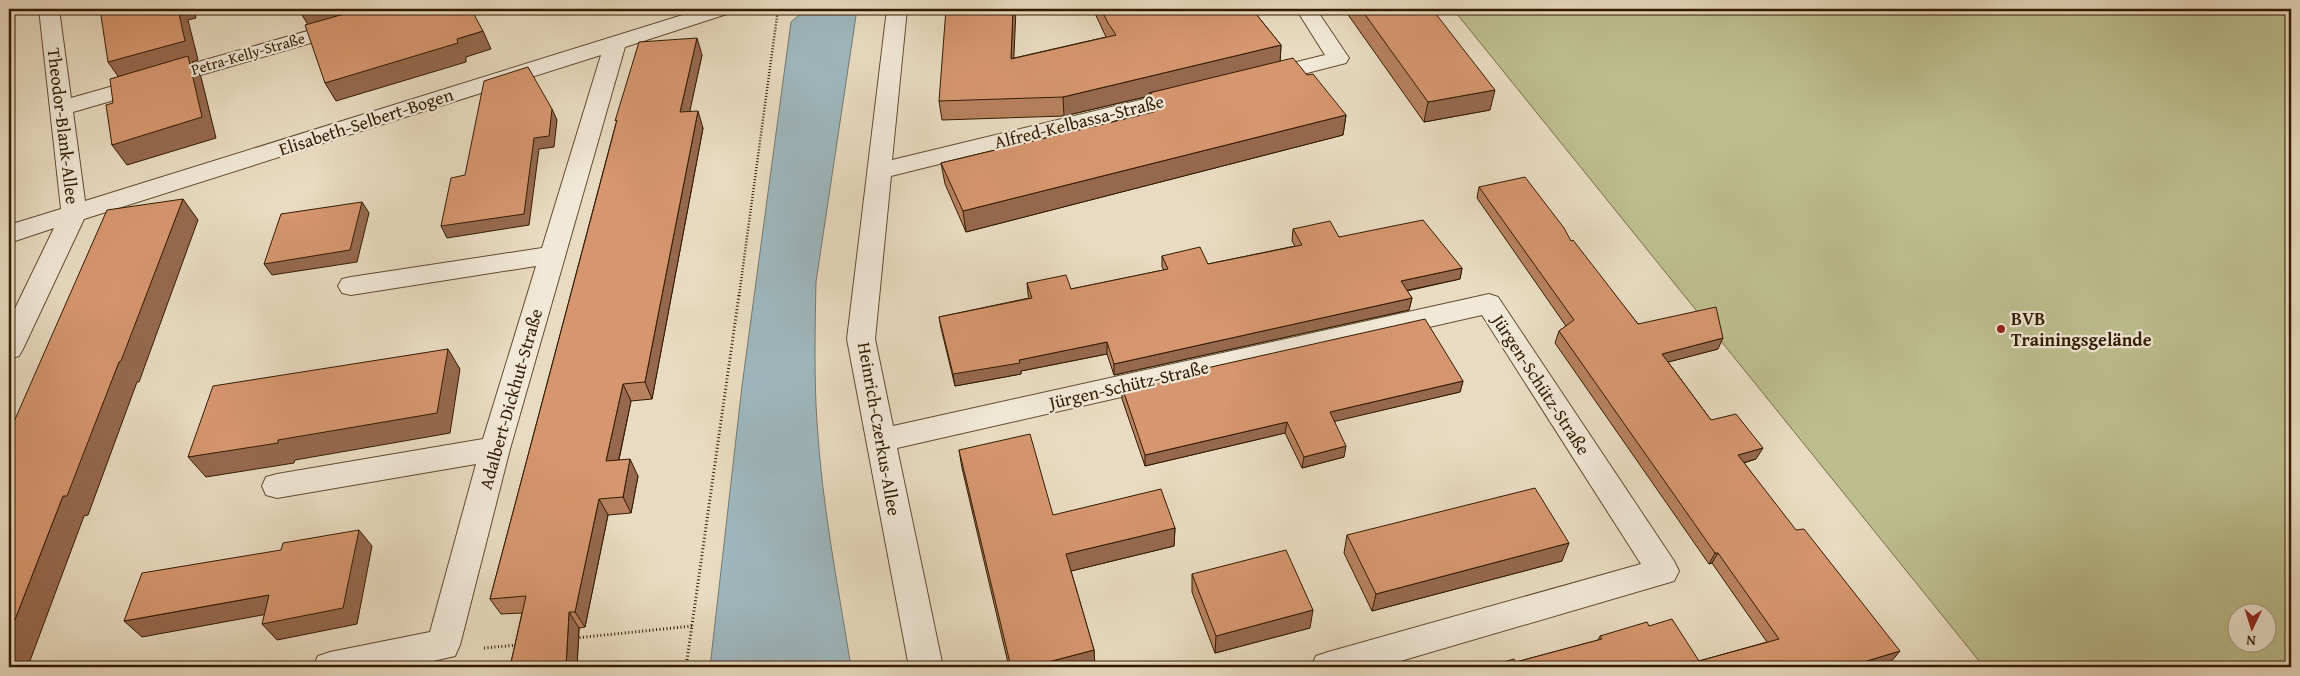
<svg xmlns="http://www.w3.org/2000/svg" width="2300" height="676" font-family="'Gentium Book Plus',serif">
	<style>
		.green { fill: #bdbe8e; stroke: #786c47; fill-rule: evenodd }
		.water { fill: #9eb8bf; stroke: #737973 }
		.lines { fill: none; stroke-linecap: round; stroke-linejoin: round }
		.minor-casing { stroke: #604b30; stroke-width: 2 }
		.path-far1 { stroke: #321b00; stroke-width: 2.5; stroke-dasharray: 1 2; stroke-linecap: butt }
		.path { stroke: #321b00; stroke-width: 3; stroke-dasharray: 1 2.5; stroke-linecap: butt }
		.minor { fill: #f1e8d7; fill-rule: evenodd }
		.wall { fill: #b8815f; stroke: #321b00 }
		.shaded-wall { fill: #96694e; stroke: #321b00 }
		.building { fill: #d6966f; stroke: #321b00 }
		.poi-dot { fill: #8f2418; stroke: #f1e8d7; stroke-width: 2 }
		.labels { text-anchor: middle; stroke-width: 4.5; stroke-linejoin: round; paint-order: stroke }
		.far-street-label { font-size: 15px; fill: #321b00; stroke: #f1e8d7 }
		.street-label { font-size: 18px; fill: #321b00; stroke: #f1e8d7 }
		.poi-label { font-size: 18px; font-weight: bold; fill: #321b00; stroke: #f1e8d7; text-anchor: start }
	</style>
	<rect width="100%" height="100%" fill="#e9dbc1"/>
	<filter id="stains"><feTurbulence type="fractalNoise" baseFrequency=".004" numOctaves="4"/><feColorMatrix values="0 0 0 0 .2 0 0 0 0 .09 0 0 0 0 .02 0 0 0 .5 -.17"/></filter>
	<radialGradient id="worn" r=".72"><stop offset=".6" stop-color="#630" stop-opacity="0"/><stop offset="1" stop-color="#630" stop-opacity=".3"/></radialGradient>
	<path class="green" d="M1453,9H2291V667H1984ZM2238,614H2268V644H2238Z"/>
	<path class="water" d="M806,9H857L816,282C815,329 814,376 817,423C822,505 838,586 851,667H710L742,386L791,22Z"/>
	<g class="lines">
		<g class="minor-casing">
			<g id="minor">
				<path d="M39,9H59L71,98L385,9H417L414,13L73,112L85,201L702,9H733L730,13L625,47L510,449L460,645L455,656L407,667H313L318,656L330,652L430,632L476,464L277,498L266,495L262,486L266,477L277,474L483,439L536,266L351,295L342,293L338,286L342,279L351,277L542,248L601,55L84,219L23,349L19,356L9,359V321L54,228L9,243V225L61,209Z"/>
				<path d="M887,9H907L892,160L1186,89L1194,91L1197,96L1194,101L891,176L875,339L893,426L1489,294L1498,297L1674,561L1679,571L1674,581L1380,667H1311L1316,656L1328,652L1641,564L1482,315L897,448L943,667H909L847,339Z"/>
				<path d="M1296,9H1316L1349,58L1346,63L1272,82L1264,84L1256,82L1253,77L1256,72L1325,55Z"/>
			</g>
		</g>
		<path class="path-far1" d="M739,296L778,9"/>
		<g class="path">
			<path d="M576,638L692,626"/>
			<path d="M484,648L518,645"/>
			<path d="M686,667L739,295"/>
		</g>
		<use href="#minor" class="minor"/>
	</g>
	<g class="wall">
		<path d="M1093,9H1252L1281,45L1280,61L1307,75L1346,115L1343,135L966,232L945,184L941,163L1149,113V96L1064,116L942,120L939,101L1014,58L1106,37Z"/>
		<path d="M1344,9H1432L1490,110L1424,122Z"/>
		<path d="M702,55L689,112L703,128L652,399L631,401L619,460L638,476L631,513L608,515L585,627L579,628L577,667H510L522,613L501,614L490,599L616,123Z"/>
		<path d="M1479,187L1571,241L1638,324L1718,349L1668,362L1711,420L1756,459L1744,463L1891,662L1872,667H1485L1516,662L1598,640L1600,636L1649,626L1699,661L1767,642L1712,563L1709,564L1555,343L1559,331L1566,326L1477,198Z"/>
		<path d="M1293,229L1339,237L1462,268L1460,279L1407,291L1412,298L1409,310L1114,375L1107,354L1021,371V374L955,386L941,328L939,317L1029,298L1028,294L1027,283L1071,289L1164,270L1162,267V256L1208,264L1295,246L1292,241Z"/>
		<path d="M1463,381L1460,392L1334,421L1344,457L1302,468L1285,433L1145,466L1122,399V387Z"/>
		<path d="M959,450L1053,515L1175,528L1174,546L1071,571L1094,650L1095,667H1009L962,468Z"/>
		<path d="M1347,535L1562,561L1372,611L1344,553Z"/>
		<path d="M1192,574L1310,628L1215,653L1192,592Z"/>
	</g>
	<g class="shaded-wall">
		<path d="M178,9H194L196,18L188,20L198,60L192,62L201,77L216,138L127,165L112,145L122,82L108,62Z"/>
		<path d="M303,9H379L310,28L299,10Z"/>
		<path d="M1013,9H1016L1013,78L1011,59Z"/>
		<path d="M483,31L491,49L466,57V62L336,101L325,83L457,39Z"/>
		<path d="M697,38L702,55L686,129L680,112Z"/>
		<path d="M1281,45L1280,64L1149,93V96L1064,116L1063,97Z"/>
		<path d="M1495,90L1490,110L1424,122L1428,102Z"/>
		<path d="M552,109L557,120L554,147L539,149L529,225L447,238L441,226Z"/>
		<path d="M698,111L703,128L652,399L645,382Z"/>
		<path d="M1346,115L1343,135L966,232L963,211Z"/>
		<path d="M183,199L198,220L139,382H137L88,515L84,516L28,666L23,667H9V635L63,496L119,362Z"/>
		<path d="M362,202L369,213L357,262L272,275L264,264Z"/>
		<path d="M1462,268L1460,279L1399,292L1401,281Z"/>
		<path d="M1412,298L1409,310L1114,375V364Z"/>
		<path d="M1723,338L1718,349L1657,365L1662,354Z"/>
		<path d="M1107,342V354L1021,371V374L955,386L953,374L1019,360Z"/>
		<path d="M448,349L460,369L450,433L295,460L294,463L206,477L188,457L278,440Z"/>
		<path d="M1463,381L1460,392L1328,423L1330,412Z"/>
		<path d="M623,384L631,401L615,477L606,461Z"/>
		<path d="M1287,422L1285,433L1145,466V455Z"/>
		<path d="M1346,446L1344,457L1302,468L1304,457Z"/>
		<path d="M1763,448L1756,459L1732,466L1738,455Z"/>
		<path d="M630,459L638,476L631,513L623,497Z"/>
		<path d="M599,499L608,515L585,627L575,612Z"/>
		<path d="M1175,528L1174,546L1067,572L1066,554Z"/>
		<path d="M359,530L372,546L357,624L277,640L262,624Z"/>
		<path d="M1569,543L1562,561L1372,611L1376,594Z"/>
		<path d="M1715,553H1718L1712,563L1709,564Z"/>
		<path d="M269,595L284,611L142,637L124,621Z"/>
		<path d="M1313,610L1310,628L1215,653L1216,636Z"/>
		<path d="M569,612L579,628L577,667H566Z"/>
		<path d="M1094,650L1095,667H1029Z"/>
		<path d="M1900,651L1891,662L1872,667H1847Z"/>
	</g>
	<g class="building">
		<path d="M100,9H178L185,41L108,62Z"/>
		<path d="M362,9H471L483,31L457,39L458,43L325,83L305,25Z"/>
		<path d="M946,9H1013L1011,59L1116,35L1108,23L1101,9H1252L1281,45L1063,97L939,101Z"/>
		<path d="M1361,9H1432L1495,90L1428,102Z"/>
		<path d="M697,38L680,112L698,111L645,382L623,384L606,461L630,459L623,497L599,499L575,612H569L566,667H510L526,596L490,599L617,120L615,121L639,42Z"/>
		<path d="M188,56L202,117L112,145L106,105L113,103L110,79Z"/>
		<path d="M1293,58L1307,75L1313,74L1346,115L963,211L941,163L1154,112L1151,93H1149Z"/>
		<path d="M528,67L552,109L549,136L534,138L524,214L441,226L451,178L465,175L484,81Z"/>
		<path d="M1525,177L1564,228L1571,241L1573,240L1638,324L1716,307L1723,338L1662,354L1711,420L1736,414L1763,448L1738,455L1796,530L1804,529L1900,651L1847,667H1485L1514,659L1516,662L1602,639L1600,636L1647,622L1649,626L1672,619L1699,661L1779,639L1718,553H1715L1559,331L1574,320L1479,187Z"/>
		<path d="M183,199L121,361L119,362L67,496H63L9,635V433L107,210Z"/>
		<path d="M362,202L350,250L264,264L281,214Z"/>
		<path d="M1423,220L1462,268L1401,281L1412,298L1114,364L1107,342L1019,360L1020,363L953,374L939,317L1032,298L1027,283L1066,275L1071,289L1168,269L1162,256L1200,247L1208,264L1302,245L1293,229L1330,221L1339,237Z"/>
		<path d="M1425,319L1463,381L1330,412L1346,446L1304,457L1287,422L1145,455L1122,387Z"/>
		<path d="M448,349L437,413L278,440V443L188,457L213,386Z"/>
		<path d="M1030,434L1053,515L1161,489L1175,528L1066,554L1094,650L1029,667H1011L959,450Z"/>
		<path d="M1535,488L1569,543L1376,594L1347,535Z"/>
		<path d="M359,530L343,608L262,624L269,595L124,621L142,573L281,550L283,543Z"/>
		<path d="M1286,550L1313,610L1216,636L1192,574Z"/>
	</g>
	<circle class="poi-dot" cx="2001" cy="329" r="5"/>
	<g class="labels">
		<g class="far-street-label">
			<text transform="translate(248 54) rotate(-16)" y="5">Petra-Kelly-Straße</text>
		</g>
		<g class="street-label">
			<text transform="translate(366 122) rotate(-18)" y="6">Elisabeth-Selbert-Bogen</text>
			<text transform="translate(1079 122) rotate(-14)" y="6">Alfred-Kelbassa-Straße</text>
			<text transform="translate(63 126) rotate(83)" y="6">Theodor-Blank-Allee</text>
			<text transform="translate(1129 385) rotate(-13)" y="6">Jürgen-Schütz-Straße</text>
			<text transform="translate(1541 385) rotate(57)" y="6">Jürgen-Schütz-Straße</text>
			<text transform="translate(511 399) rotate(-74)" y="6">Adalbert-Dickhut-Straße</text>
			<text transform="translate(879 429) rotate(80)" y="6">Heinrich-Czerkus-Allee</text>
		</g>
		<g class="poi-label">
			<text x="2011" y="325">BVB<tspan x="2011" dy="21">Trainingsgelände</tspan></text>
		</g>
	</g>
	<rect width="2300" height="676" fill="none" stroke="#e9dbc1" stroke-width="30"/>
	<rect x="10" y="10" width="2280" height="656" fill="none" stroke="#321b00" stroke-width="2.5"/>
	<rect x="15" y="15" width="2270" height="646" fill="none" stroke="#321b00"/>
	<g transform="translate(2252 628) rotate(184)"><circle r="24" fill="#f1e8d7" stroke="#a59681"/>
	<path d="M0-4L9 19L0 12L-9 19Z" fill="#8f2418"/>
	<text y="-8" font-size="14" font-weight="bold" text-anchor="middle" fill="#321b00">N</text>
	</g>
	<rect width="100%" height="100%" filter="url(#stains)"/>
	<rect width="100%" height="100%" fill="url(#worn)"/>
</svg>
